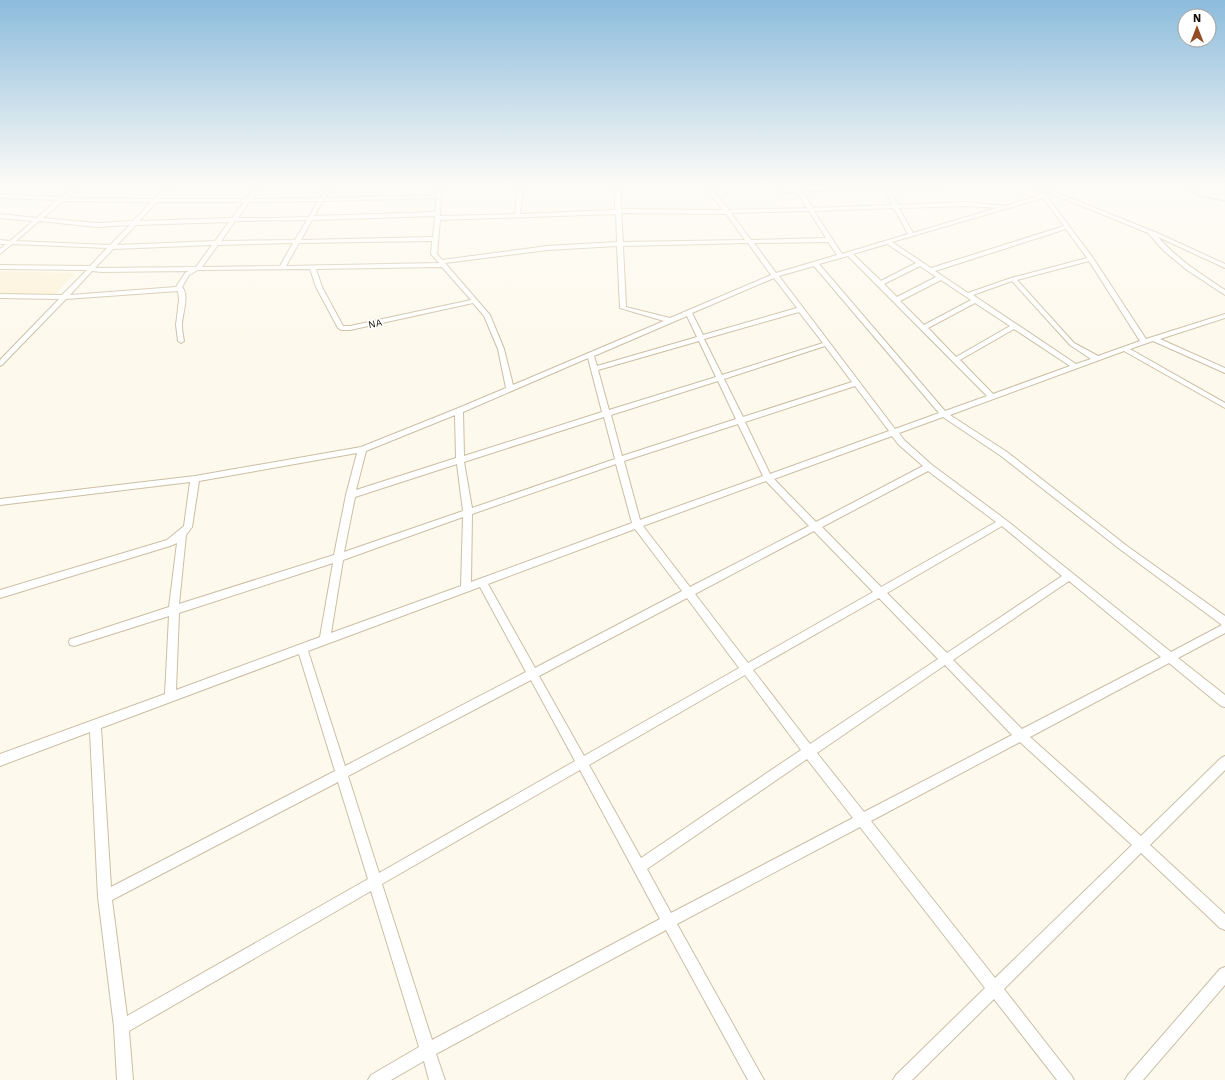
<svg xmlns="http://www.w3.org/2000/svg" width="1225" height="1080" font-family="'Work Sans',sans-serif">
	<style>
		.built { fill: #fcf1d4 }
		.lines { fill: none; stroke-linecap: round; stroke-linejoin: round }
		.stream { stroke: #a2c8ca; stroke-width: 1.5 }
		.street-casing { stroke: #cbbfa4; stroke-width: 2 }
		.street { fill: #fff; fill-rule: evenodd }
		.labels { text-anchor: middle; stroke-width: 3; stroke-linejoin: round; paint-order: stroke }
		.far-street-label { font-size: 10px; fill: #141007; stroke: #fff }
	</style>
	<rect width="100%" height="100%" fill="#fdf9ed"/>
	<path class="built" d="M0,271L75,273L53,296H2L4,293H0Z"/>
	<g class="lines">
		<path class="stream" d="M1187,188L1200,196L1225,201"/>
		<g class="street-casing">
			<g id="street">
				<path d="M72,188H78L67,198L154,199L165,188H170L160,199H246L254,188H260L252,199L320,198L326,188H331L325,198L437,195L438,188H442L440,216L515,214L518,188H523L520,214L615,210V188H620L621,209L723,210L709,192V188H713L715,192L729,210L807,208L797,192H785L777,188H945L942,190H890L898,205L967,202L1005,206L1041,195L1038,192L1043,191L1093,258L1146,339L1225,314V318L1160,339L1225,368V373L1153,341L1130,349L1225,403V408L1124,351L950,415L1007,452L1127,546L1225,616V633L1178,658L1225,695V707L1221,706L1169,663L1030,737L1141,836L1221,758L1225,756V770L1150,845L1225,914V930L1220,928L1141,853L1004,989L1071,1075L1074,1080H1057L994,999L912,1080H893L896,1075L985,988L860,827L677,924L764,1080H748L666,930L436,1054L445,1080H429L424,1061L391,1080H368L371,1075L419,1047L371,891L129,1031L133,1080H117L114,1027L98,897L90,732L0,766V754L165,694L169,616L74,646L70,645L69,642L70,639L74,638L169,607L177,543L170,546L0,598V590L167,540L184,526L190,482L0,505V499L195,476L361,447L456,409L506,388L498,349L484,316L473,303L350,330H341L338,328L316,287L310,269L198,270L189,275L182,287C190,296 182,313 182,325C182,330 183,336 184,341L181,343L178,341L176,325L179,300L178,291L66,299L2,365L0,366V360L59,299L0,298V294L62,295L87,270L0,269V265L90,266L107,248L12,244L0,254V249L6,244H0V240L10,241L33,221L0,218V214L37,218L57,200L0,198V194L61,197ZM885,190L892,205L813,208L802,191ZM437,198L435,212L314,216L323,201ZM1043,198L1064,226L931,268L892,242ZM63,201L151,202L133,221L97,223L43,218ZM318,201L309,217L276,218H238L249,202ZM157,202H244L232,218L139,221ZM967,206L997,208L913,233L899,208ZM894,208L908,234L842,254L814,211ZM809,211L826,238L751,240L731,213ZM621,213L726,214L745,240L623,242ZM616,214L617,242L547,246L442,260L437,254L440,220ZM435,216L433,237L301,240L312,220ZM307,220L295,240L221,241L235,221ZM39,221L97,227L130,225L110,245L16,241ZM229,222L215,241L117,245L136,225ZM1066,229L1087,258L1011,278L968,293L935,271ZM432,241L431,254L439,263L286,266L299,243ZM828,242L837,255L776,273L754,243ZM293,243L280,266L202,267L218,245ZM748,243L771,275L670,318L626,307L623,246ZM887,244L916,263L881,281L853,254ZM212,245L196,267L95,268L113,249ZM617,246L620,308L664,321L513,385L504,349L490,315L445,263L547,250ZM848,256L987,396L945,411L819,264ZM1089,261L1140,341L1098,356L1074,343L1017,280ZM814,266L939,413L895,429L779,276ZM920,266L936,277L897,297L884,284ZM442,267L471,300L350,326H343L322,287L316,269ZM92,271L102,272L189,271L185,273L176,287L70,295ZM774,278L797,308L703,335L692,313ZM941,280L971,300L924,325L900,301ZM1012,281L1070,345L1091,359L1076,364L973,295ZM975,303L1010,326L956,357L928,328ZM799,312L823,343L722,375L704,339ZM687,316L697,337L597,366L594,356ZM1014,329L1070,366L993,394L960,360ZM699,341L716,377L609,410L598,370ZM825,346L852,382L743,417L724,379ZM588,358L602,412L464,456L463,412ZM718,381L736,419L622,456L611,415ZM855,386L889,431L770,474L745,422ZM455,415L456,458L356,490L366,451ZM604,417L615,459L472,508L464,462ZM943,417L1001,456L1121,550L1222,625L1171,652L1006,520L932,465L904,440L899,433ZM738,424L763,476L640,520L624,461ZM892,436L898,444L923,466L816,522L774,479ZM357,453L346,495L334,555L179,604L186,535L192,527L199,481ZM457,464L463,511L344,552L355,497ZM616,464L632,523L471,582L472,514ZM928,471L996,522L881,587L822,527ZM766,481L809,526L690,587L643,526ZM463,517L461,586L331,633L343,560ZM1002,526L1062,576L947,653L887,593ZM635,529L682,591L535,668L488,584ZM814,531L873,592L748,663L695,594ZM333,563L320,637L176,690L179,613ZM1069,581L1161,657L1022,729L953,660ZM480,587L526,672L345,766L308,651ZM687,598L739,668L584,756L539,676ZM879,598L938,659L810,744L753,670ZM299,654L335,771L111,887L101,728ZM945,665L1012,735L864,812L817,753ZM745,675L801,750L641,858L589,765ZM531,680L575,761L379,873L348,776ZM1020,742L1132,845L995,978L871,821ZM807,759L853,818L671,913L647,869ZM580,770L660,919L432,1040L382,884ZM338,782L368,879L127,1016L112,900Z"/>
				<path d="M1038,188H1045L1155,232L1225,264V268L1223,267L1158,237C1177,259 1201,274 1225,290V295L1187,270L1164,251L1148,233Z"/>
				<path d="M1225,967V985L1143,1080H1125L1128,1075L1220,969Z"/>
			</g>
		</g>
		<use href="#street" class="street"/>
	</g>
	<linearGradient id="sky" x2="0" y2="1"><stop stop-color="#8cbcdc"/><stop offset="0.55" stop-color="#fefcf7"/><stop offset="1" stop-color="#fefcf7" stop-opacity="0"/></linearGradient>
	<rect width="1225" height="339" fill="url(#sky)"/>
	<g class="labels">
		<g class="far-street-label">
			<text transform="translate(375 323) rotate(-12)" y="4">NA</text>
		</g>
	</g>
	<g transform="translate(1197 28)"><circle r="19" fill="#ffffff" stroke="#a19f9c"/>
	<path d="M0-3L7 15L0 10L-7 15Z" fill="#934d26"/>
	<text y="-6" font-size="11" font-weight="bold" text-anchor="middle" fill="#141007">N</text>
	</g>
</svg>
